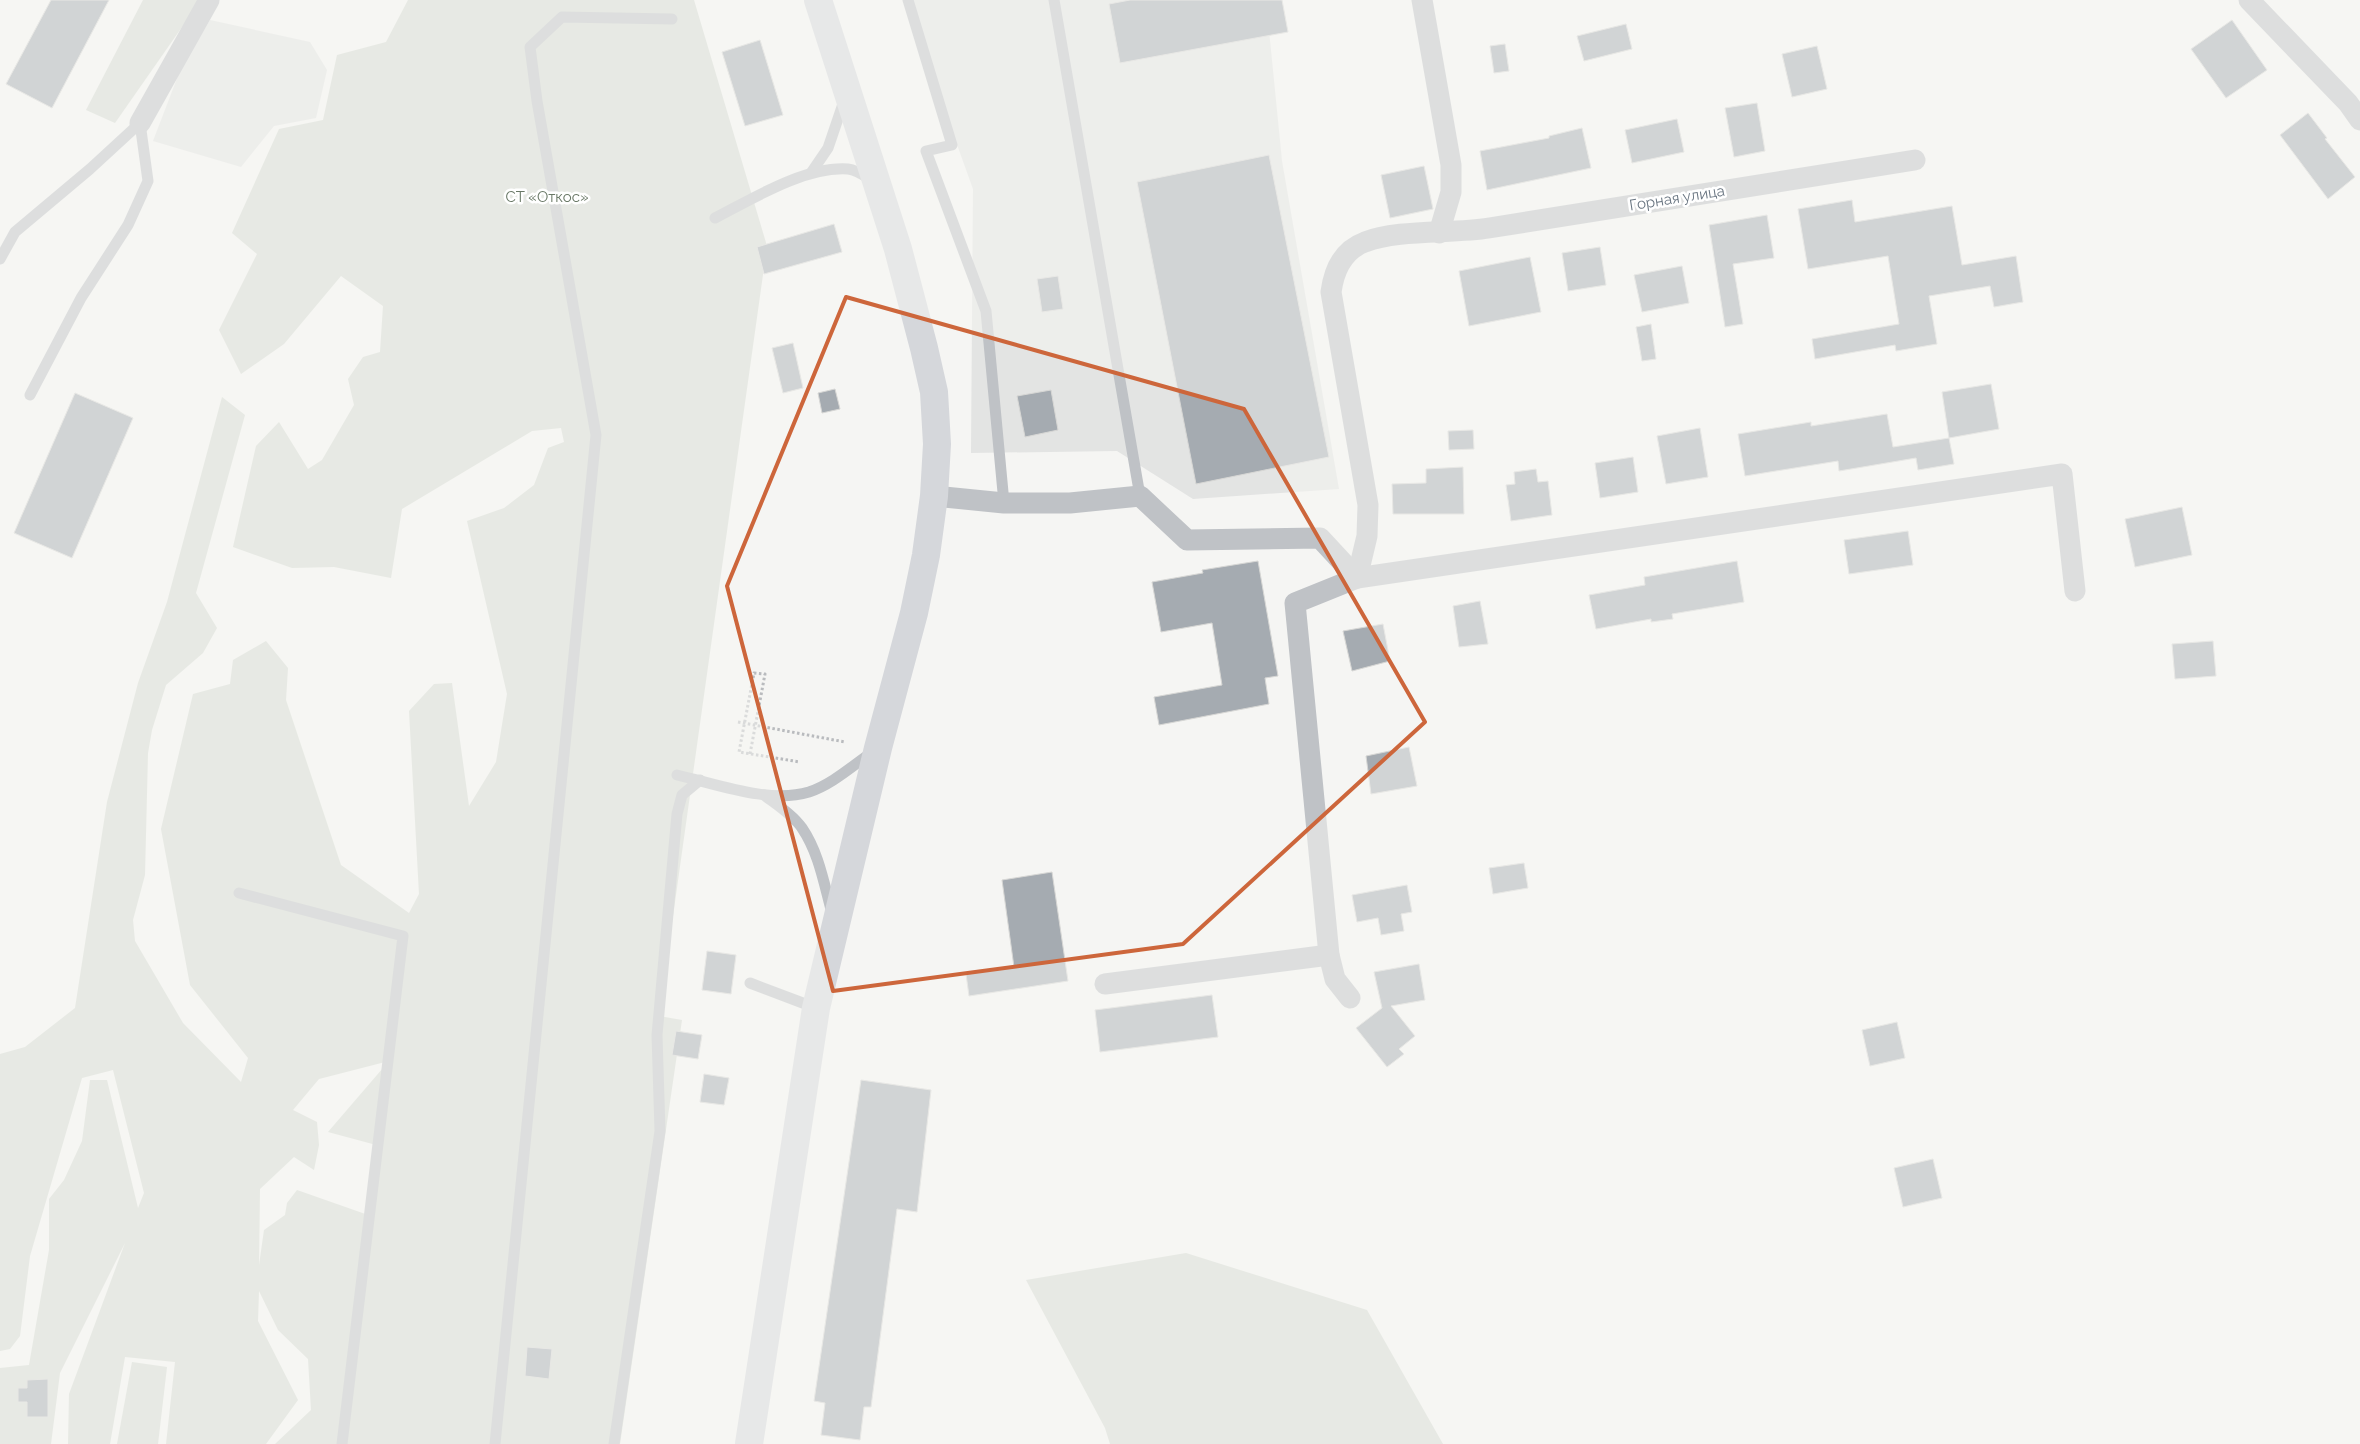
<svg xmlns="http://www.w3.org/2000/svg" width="2360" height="1444" font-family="Raleway,sans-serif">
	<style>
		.built { fill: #e3e4e3 }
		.green { fill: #d5dad2; fill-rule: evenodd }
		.building { fill: #a5abb1; stroke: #d7d7d5 }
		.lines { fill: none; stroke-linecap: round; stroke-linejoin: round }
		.path { stroke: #b9bbbe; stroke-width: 3; stroke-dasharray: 2.5 2.5; stroke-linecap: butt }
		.service { stroke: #bfc2c6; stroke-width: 11 }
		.minor { stroke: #bfc2c6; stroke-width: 21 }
		.primary { stroke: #d5d7db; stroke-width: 28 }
		.marked { fill: none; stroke: #cd663b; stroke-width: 4; stroke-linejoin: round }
		.labels { text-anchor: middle; stroke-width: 5; stroke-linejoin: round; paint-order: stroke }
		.park-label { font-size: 15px; fill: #697866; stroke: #fff }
		.street-label { font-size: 15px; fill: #687480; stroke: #fff }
	</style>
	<rect width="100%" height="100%" fill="#f5f5f3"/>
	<g class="built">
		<path d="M905,0H1266L1282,161L1339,489L1193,499L1117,451L971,453L973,189Z"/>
		<path d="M210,20L310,42L327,70L316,118L274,126L241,167L153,141L181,68Z"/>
	</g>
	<g class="green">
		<path d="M143,0H198L189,17L115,123L86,110Z"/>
		<path d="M408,0H694L767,246L659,1016L682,1020L620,1444H275L311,1410L308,1359L278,1330L259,1291L258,1321L298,1400L266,1444H166L175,1362L125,1357L110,1444H68L69,1394L125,1243L60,1373L51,1444H0V1368L29,1365L49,1250V1199L64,1180L82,1141L90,1080H107L138,1208L144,1193L113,1070L82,1078L30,1256L20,1336L10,1349L0,1351V1054L25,1047L75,1008L107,802L138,683L167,602L222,397L245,415L196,593L217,628L203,653L166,685L152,730L148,753L145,875L133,920L135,941L183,1023L241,1082L248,1058L190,985L161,829L193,694L230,684L233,660L266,641L288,668L286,700L341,865L409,913L419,894L409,711L434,684L452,683L469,806L496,762L507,694L467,521L504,508L534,485L548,448L564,442L561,428L532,431L402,509L391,578L334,567L292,568L233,547L256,446L279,422L308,469L322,460L354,405L348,379L363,357L380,352L383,306L341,276L284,344L241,374L219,330L257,254L232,233L279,129L323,120L337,55L386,42ZM389,1061L328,1132L380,1146L371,1216L297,1190L287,1203L285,1215L264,1230L259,1265L260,1189L294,1157L314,1170L319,1145L317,1122L293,1110L319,1079Z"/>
		<path d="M1186,1253L1367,1310L1443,1444H1110L1105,1428L1026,1280Z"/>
		<path d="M132,1362L167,1367L158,1444H117Z"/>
	</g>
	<g class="building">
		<path d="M51,0H109L52,108L6,84Z"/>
		<path d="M1130,0H1282L1288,32L1120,63L1109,4Z"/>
		<path d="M2232,20L2267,70L2226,98L2191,49Z"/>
		<path d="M1626,24L1632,49L1584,61L1577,36Z"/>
		<path d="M760,40L783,115L745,126L722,52Z"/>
		<path d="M1505,44L1509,71L1494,73L1490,46Z"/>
		<path d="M1817,46L1827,89L1792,97L1782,54Z"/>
		<path d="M1757,103L1765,151L1734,157L1725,108Z"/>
		<path d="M2308,113L2327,138L2325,139L2355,177L2328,199L2280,135Z"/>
		<path d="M1677,119L1684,152L1632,163L1625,130Z"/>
		<path d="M1582,128L1591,168L1487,190L1480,151L1549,138V136Z"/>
		<path d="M1269,155L1329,457L1196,484L1137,182Z"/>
		<path d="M1424,166L1433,209L1390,218L1381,175Z"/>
		<path d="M1852,200L1855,222L1952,206L1962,265L2016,256L2023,302L1994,307L1990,286L1929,296L1937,344L1896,351L1895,345L1815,359L1812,339L1899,324L1888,256L1808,269L1798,209Z"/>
		<path d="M1767,215L1774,258L1733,264L1743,324L1725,327L1709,225Z"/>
		<path d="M834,224L842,252L764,274L757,247Z"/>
		<path d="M1600,247L1606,285L1568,291L1562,253Z"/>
		<path d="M1530,257L1541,312L1469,326L1459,271Z"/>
		<path d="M1682,266L1689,303L1642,312L1634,275Z"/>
		<path d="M1058,276L1063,309L1042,312L1037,279Z"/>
		<path d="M1651,324L1656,359L1642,361L1636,327Z"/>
		<path d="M793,343L803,388L783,393L772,348Z"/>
		<path d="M1991,384L1999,429L1949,438L1942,392Z"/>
		<path d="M835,389L840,409L822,413L818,393Z"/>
		<path d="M1051,390L1058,430L1025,437L1017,396Z"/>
		<path d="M75,393L133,418L72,558L14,533Z"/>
		<path d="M1887,414L1893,447L1949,438L1954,464L1918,470L1916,458L1839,471L1838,461L1745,476L1738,434L1811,422V426Z"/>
		<path d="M1700,428L1708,477L1666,484L1657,436Z"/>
		<path d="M1473,430L1474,449L1449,450L1448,431Z"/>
		<path d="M1633,457L1638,492L1600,498L1595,463Z"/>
		<path d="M1463,467L1464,514H1393L1392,484L1426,483V469Z"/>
		<path d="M1536,469L1538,482L1548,481L1552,515L1511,521L1506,485L1515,484L1514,472Z"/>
		<path d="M2182,507L2192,555L2135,567L2125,519Z"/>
		<path d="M1908,531L1913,565L1849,574L1844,540Z"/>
		<path d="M1258,561L1278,676L1265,678L1269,704L1159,725L1154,697L1222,685L1212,623L1161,632L1152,582L1203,573L1202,570Z"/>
		<path d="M1737,561L1744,602L1672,614L1673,619L1651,622V619L1596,629L1589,595L1645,585L1644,577Z"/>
		<path d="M1480,601L1488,644L1459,647L1453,606Z"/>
		<path d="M1383,624L1390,661L1352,671L1343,631Z"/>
		<path d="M2213,641L2216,676L2175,679L2172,644Z"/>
		<path d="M1409,747L1417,786L1371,794L1366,756Z"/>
		<path d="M1524,863L1528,888L1493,894L1489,868Z"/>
		<path d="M1052,872L1068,981L969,996L966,974L1014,967L1002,880Z"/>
		<path d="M1407,885L1412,912L1401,914L1404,931L1381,935L1378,918L1357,922L1352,895Z"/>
		<path d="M707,951L736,955L731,994L702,990Z"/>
		<path d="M1419,964L1425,1000L1391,1006L1415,1036L1399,1049L1404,1054L1387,1067L1356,1028L1382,1008L1374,972Z"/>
		<path d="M1212,995L1218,1037L1100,1052L1095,1010Z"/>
		<path d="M1897,1022L1905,1058L1870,1066L1862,1030Z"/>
		<path d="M676,1031L702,1035L698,1059L672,1055Z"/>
		<path d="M704,1074L729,1078L724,1105L700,1102Z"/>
		<path d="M861,1080L931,1090L917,1212L897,1209L871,1407H864L860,1440L821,1435L825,1403L814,1401Z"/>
		<path d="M1933,1159L1942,1198L1903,1207L1894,1168Z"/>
		<path d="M527,1347L552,1349L549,1379L525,1376Z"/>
		<path d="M48,1379V1417H27V1402H18V1388H27V1380Z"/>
	</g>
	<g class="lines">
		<g class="path">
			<path d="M738,722L845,742"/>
			<path d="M750,754L765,674L754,673L739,752L800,762"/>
		</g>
		<g class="service">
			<path d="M908,0L952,145L926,151L986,311L1004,503"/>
			<path d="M1054,0L1140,496"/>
			<path d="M811,173L828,148L844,101"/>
			<path d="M715,218C752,199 805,166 848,169C857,170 865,176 873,181"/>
			<path d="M0,259L15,232L90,169L140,123"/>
			<path d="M30,395L81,298L128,225L148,181L140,123"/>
			<path d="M677,775C717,784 769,804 809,792C833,784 853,765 874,751"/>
			<path d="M764,795C777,805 793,815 802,828C819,853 824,884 832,913"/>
			<path d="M239,893L403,936L342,1444"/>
			<path d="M750,983L816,1008"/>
			<path d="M495,1444L596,435L537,101L530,47L562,17L672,19"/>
			<path d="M614,1444L660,1131L657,1035L677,814L682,795L700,780"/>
		</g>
		<g class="minor">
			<path d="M1422,0L1451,165V192L1439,233"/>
			<path d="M2249,0L2348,103L2360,120"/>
			<path d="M140,123L209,0"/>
			<path d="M934,496L1004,503H1070L1140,496L1187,540L1320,538L1357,578"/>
			<path d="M1357,578L1367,536L1368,505L1331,292C1334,270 1343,250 1365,242C1397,229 1453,234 1489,228C1631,205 1773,182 1915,160"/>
			<path d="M1105,984L1329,955"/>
			<path d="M1350,998L1335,979L1329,955L1295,603L1357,578L2062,474L2075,591"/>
		</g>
		<path class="primary" d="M749,1444L816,1008L878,748L914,613L926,555L934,496L937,444L934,392L924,348L898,249L818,0"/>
	</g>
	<path d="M0 0H2360V1444H0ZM846,297L1244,409L1425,722L1183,944L833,991L727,586Z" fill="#f5f5f3" fill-opacity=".55" fill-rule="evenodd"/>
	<path class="marked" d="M846,297L1244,409L1425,722L1183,944L833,991L727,586Z"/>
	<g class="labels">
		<g class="park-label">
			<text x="547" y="202">СТ «Откос»</text>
		</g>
		<g class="street-label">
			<text transform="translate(1677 198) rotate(-9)" y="5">Горная улица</text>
		</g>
	</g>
</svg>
